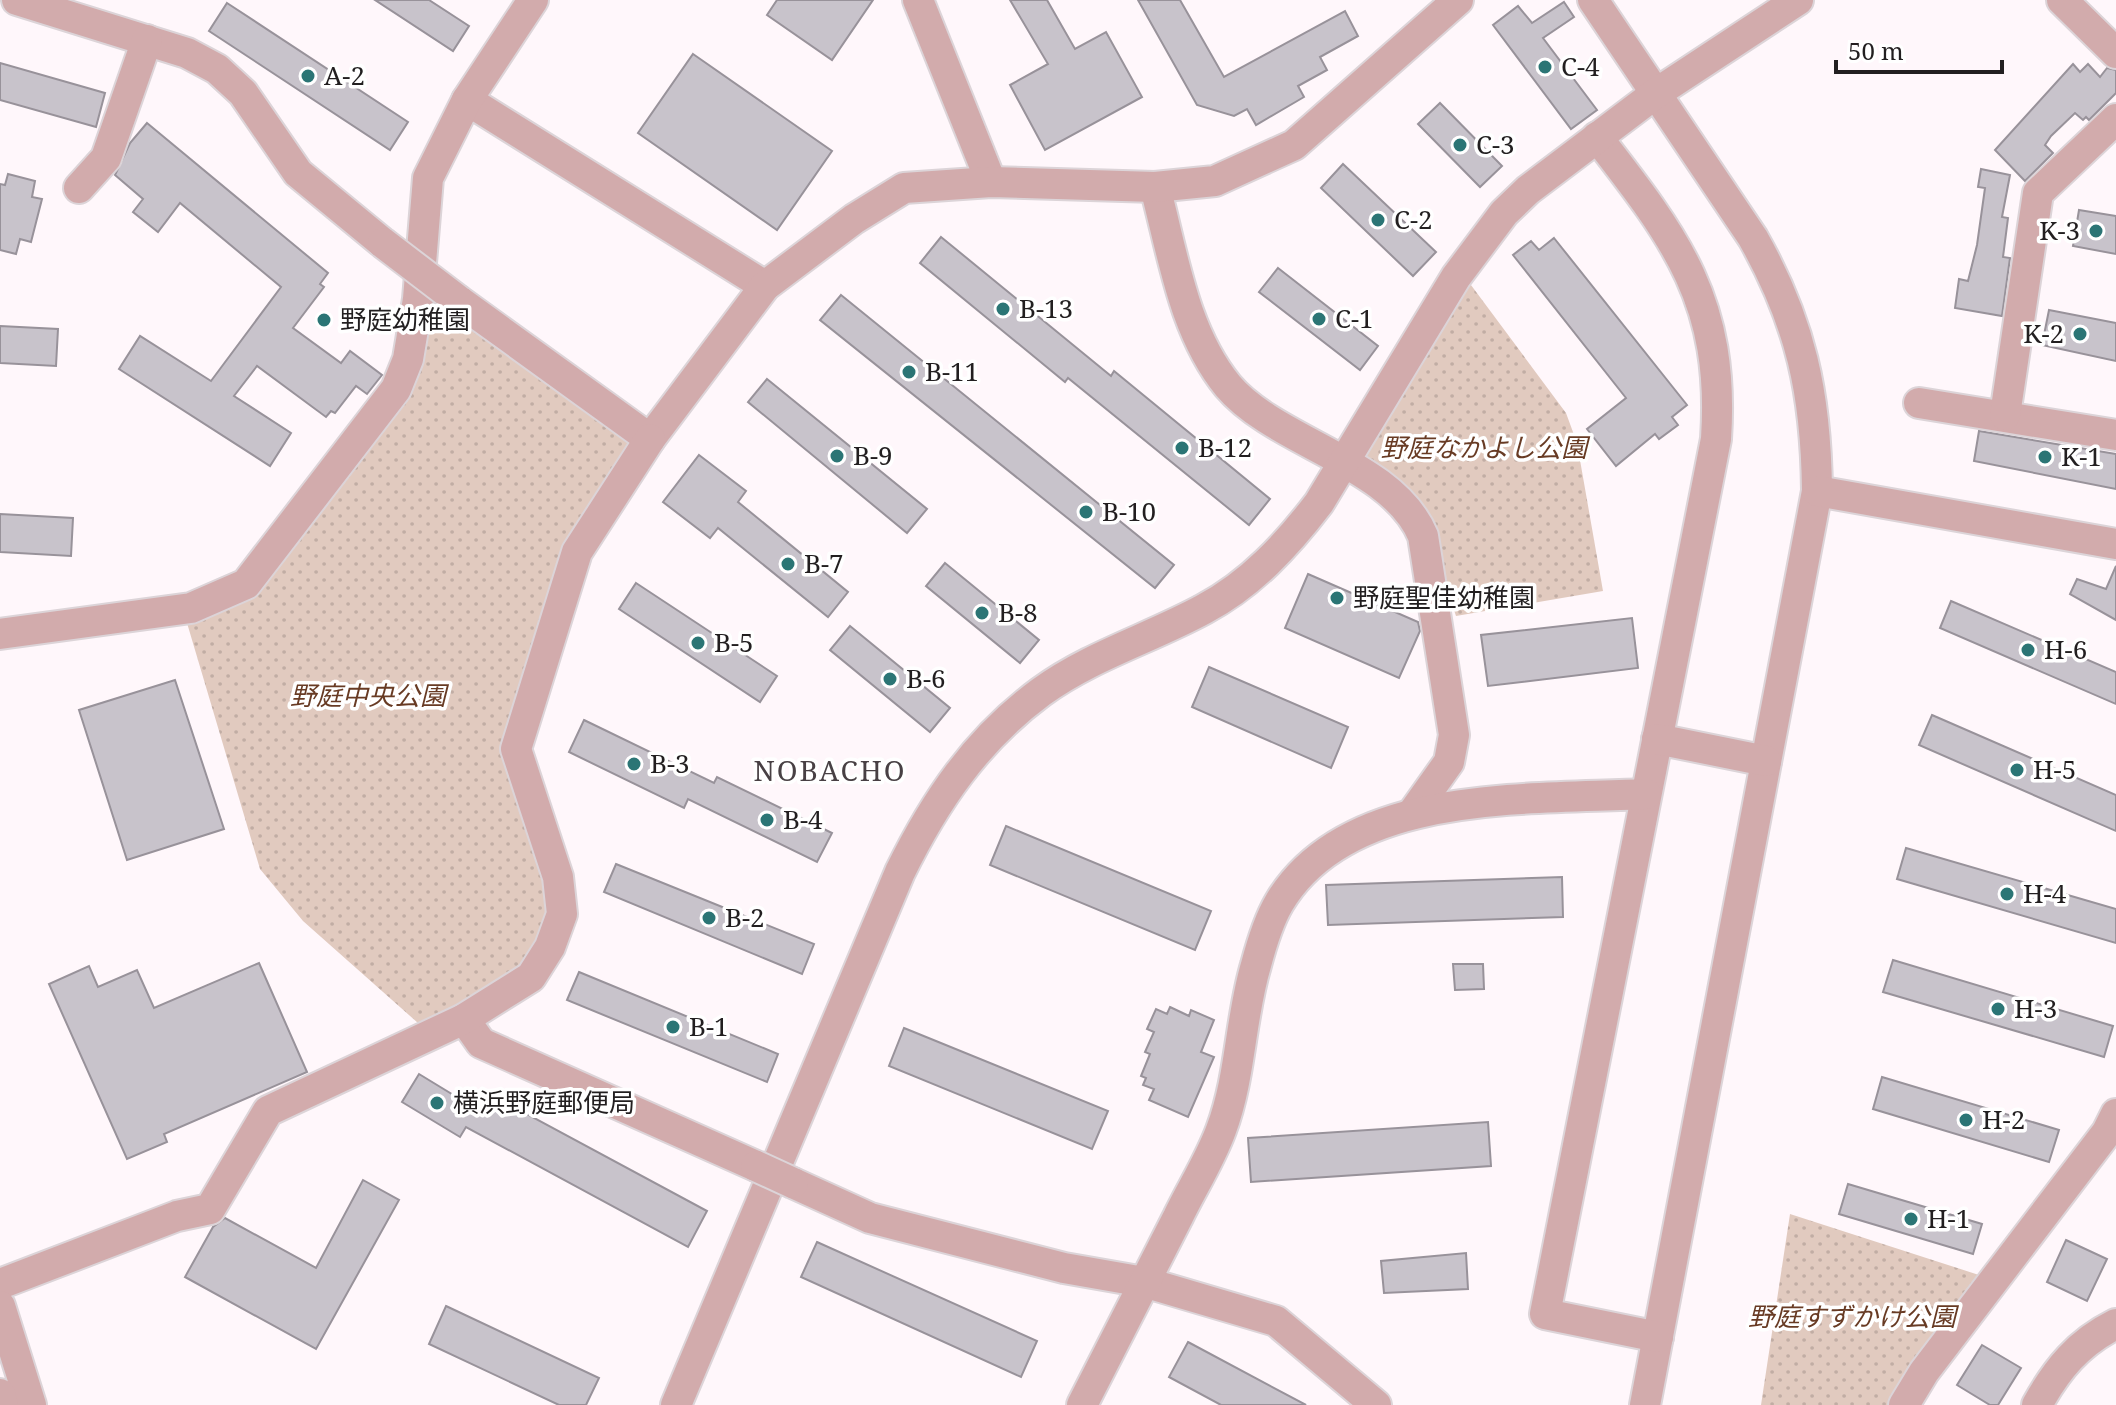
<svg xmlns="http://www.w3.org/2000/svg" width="2116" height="1405" font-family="'Noto Serif','Noto Sans JP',serif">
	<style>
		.grass { fill: url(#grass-dots) }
		.building { fill: #c8c3cb; stroke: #98929a; stroke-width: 2 }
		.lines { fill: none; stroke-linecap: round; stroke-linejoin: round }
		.minor-casing { stroke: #dcd4d8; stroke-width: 34 }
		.minor { stroke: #d2abac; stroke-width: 30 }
		.minor-bridge-casing { stroke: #dcd4d8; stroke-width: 34; stroke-linecap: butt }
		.minor-bridge { stroke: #d2abac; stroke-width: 30 }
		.poi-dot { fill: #2b7575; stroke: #fff; stroke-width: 3 }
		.labels { text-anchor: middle; stroke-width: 7; stroke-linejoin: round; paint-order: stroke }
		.poi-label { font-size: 26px; fill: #221f20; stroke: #fff; text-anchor: start }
		.park-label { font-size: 26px; font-style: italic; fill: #683b24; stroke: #fff }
		.neighbourhood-label { font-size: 28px; letter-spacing: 2px; fill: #484044; stroke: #fff }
	</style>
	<defs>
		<pattern id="grass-dots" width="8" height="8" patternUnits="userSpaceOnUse" patternTransform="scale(2)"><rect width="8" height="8" fill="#e1cabf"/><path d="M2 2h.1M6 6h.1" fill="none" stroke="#c1ada4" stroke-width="1.8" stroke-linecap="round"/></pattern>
	</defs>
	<rect width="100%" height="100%" fill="#fff7fb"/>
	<g class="grass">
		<path d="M1468,281L1566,413L1577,443L1603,591L1456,616L1421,511L1402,482L1364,459Z"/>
		<path d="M428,287L636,444L510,751L554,911L529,962L427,1031L303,921L260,869L187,623L228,608L403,395Z"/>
		<path d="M1790,1214L1979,1275L1918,1356L1889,1405H1761Z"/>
	</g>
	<g class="building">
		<path d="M375,0H429L469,26L453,51Z"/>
		<path d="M777,0H873L832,60L767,15Z"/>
		<path d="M1010,0H1047L1075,49L1106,32L1142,97L1045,150L1010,85L1048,64Z"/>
		<path d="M1138,0H1180L1224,77L1345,11L1358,36L1320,57L1327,70L1298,86L1304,97L1256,125L1247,109L1234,116L1197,105Z"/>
		<path d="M1564,2L1574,17L1543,38L1597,110L1571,129L1493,25L1518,6L1532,23Z"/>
		<path d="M227,3L408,122L390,150L209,31Z"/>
		<path d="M693,54L832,151L777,230L638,133Z"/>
		<path d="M0,63L105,93L96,127L0,100Z"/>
		<path d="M2073,64L2080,72L2088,64L2100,77L2107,68L2116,70V93L2089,120L2086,117L2083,120L2075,113L2051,136L2045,145L2053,153L2025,181L1995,150Z"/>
		<path d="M1440,103L1502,166L1480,187L1418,124Z"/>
		<path d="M147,123L328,273L320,284L324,287L293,328L341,363L350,351L382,375L367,394L356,386L335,413L331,411L326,417L257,366L234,396L291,433L270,466L119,369L140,336L211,381L281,287L180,203L158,232L133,212L143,199L115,175L130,143Z"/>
		<path d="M1343,164L1436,252L1413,276L1321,188Z"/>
		<path d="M1981,169L2010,175L2002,217L2008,218L2003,257L2010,258L2002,316L1955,308L1959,279L1968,281L1977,245L1985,188L1978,187Z"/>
		<path d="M8,174L35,181L32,197L42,199L31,242L20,239L16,254L0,250V184L5,185Z"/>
		<path d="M2079,210L2116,216V254L2073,246Z"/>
		<path d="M941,237L1111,376L1114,371L1270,499L1249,525L1068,378L1065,382L920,263Z"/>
		<path d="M1554,238L1687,405L1672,417L1678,425L1659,439L1655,434L1616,466L1587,429L1626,398L1513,255L1531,241L1539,250Z"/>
		<path d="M1278,268L1378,346L1360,370L1259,292Z"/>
		<path d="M841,295L1174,565L1155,588L820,320Z"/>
		<path d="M2049,310L2116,323V361L2042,345Z"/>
		<path d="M0,326L58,329L56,366L0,363Z"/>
		<path d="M767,379L927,509L907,533L748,402Z"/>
		<path d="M1979,431L2116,454V489L1974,461Z"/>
		<path d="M699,455L746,491L738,502L848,592L828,617L718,528L710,538L663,502Z"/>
		<path d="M0,514L73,518L71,556L0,552Z"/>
		<path d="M945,563L1039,640L1020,663L926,586Z"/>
		<path d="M2116,566V620L2070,594L2077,579L2106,589Z"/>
		<path d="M1308,574L1418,622L1420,631L1399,678L1285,628Z"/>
		<path d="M636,583L777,676L760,702L619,609Z"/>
		<path d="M1951,601L2116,672V704L1940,628Z"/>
		<path d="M1632,618L1638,668L1488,686L1481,635Z"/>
		<path d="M850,626L950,708L930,732L830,650Z"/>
		<path d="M1209,667L1348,727L1331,768L1192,707Z"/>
		<path d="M175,680L224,829L127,860L79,710Z"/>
		<path d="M1932,715L2116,795V831L1919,745Z"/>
		<path d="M584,720L714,783L717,777L832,833L817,862L688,799L684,808L569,752Z"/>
		<path d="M1006,826L1211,911L1195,950L990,865Z"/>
		<path d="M1906,848L2116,909V943L1897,879Z"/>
		<path d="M616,864L814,944L802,974L604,892Z"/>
		<path d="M1562,877L1563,917L1328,925L1326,885Z"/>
		<path d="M1893,960L2113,1026L2104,1057L1883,992Z"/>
		<path d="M259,963L307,1072L164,1134L167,1142L127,1159L49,984L89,966L98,987L137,970L154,1008Z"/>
		<path d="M1453,964H1483L1484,989L1455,990Z"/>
		<path d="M579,972L778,1054L767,1082L567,1000Z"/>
		<path d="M1170,1007L1189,1016L1191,1010L1214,1020L1201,1052L1214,1057L1188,1117L1149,1100L1154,1089L1143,1085L1146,1078L1141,1076L1150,1054L1145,1052L1154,1032L1147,1029L1156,1009L1167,1014Z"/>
		<path d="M904,1028L1108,1111L1092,1149L889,1066Z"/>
		<path d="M419,1074L488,1116L497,1098L707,1211L688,1247L466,1127L460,1137L402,1102Z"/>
		<path d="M1882,1077L2059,1130L2049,1162L1873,1109Z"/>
		<path d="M1488,1122L1491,1166L1251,1182L1248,1138Z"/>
		<path d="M363,1180L399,1200L316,1349L185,1277L213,1227L225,1218L316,1268Z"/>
		<path d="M1848,1184L1982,1224L1973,1254L1839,1214Z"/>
		<path d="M2066,1240L2107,1259L2087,1301L2047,1282Z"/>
		<path d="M817,1242L1037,1341L1021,1377L801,1277Z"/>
		<path d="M1466,1253L1468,1289L1384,1293L1381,1261Z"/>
		<path d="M446,1306L599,1378L586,1405H559L429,1344Z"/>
		<path d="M1188,1342L1306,1405H1221L1169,1377Z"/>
		<path d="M1982,1345L2021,1368L1998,1405H1990L1957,1385Z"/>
	</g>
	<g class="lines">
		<g class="minor-casing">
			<g id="minor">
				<path d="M17,0L187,53L217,69L243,93L298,173L383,243"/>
				<path d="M918,0L991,182"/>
				<path d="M1593,0L1753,238C1801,323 1816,394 1817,491L1645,1405"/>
				<path d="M2062,0L2116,53"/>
				<path d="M467,100L765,286"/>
				<path d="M1597,137C1677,240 1725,302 1716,439L1545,1314L1658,1337"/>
				<path d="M1155,187C1173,254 1183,331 1228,386C1276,443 1393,463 1423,536L1454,735L1449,762L1412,814"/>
				<path d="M79,188L106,158L147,40"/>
				<path d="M459,301L650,439L765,286L854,219L904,188L991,182L1155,187L1215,181L1294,145L1458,0"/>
				<path d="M1919,403L2116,435"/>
				<path d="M2005,415L2038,193L2116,119"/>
				<path d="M1817,491L2116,544"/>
				<path d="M0,634L191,608L246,584L396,389L408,359L418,299L428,178L467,100L533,0"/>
				<path d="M1657,739L1766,761"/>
				<path d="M464,1019L481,1043L756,1166"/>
				<path d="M793,1183L870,1218L1064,1268L1144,1282L1276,1321L1376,1405"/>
				<path d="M0,1284L177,1216L210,1209L268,1111L464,1019L531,977L550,947L562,914L558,877L516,749L577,552L650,439"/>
				<path d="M0,1306L31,1405"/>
				<path d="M0,1394L3,1405"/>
				<path d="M676,1405L900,872C935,801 976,740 1041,692C1090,656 1151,638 1204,609C1251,584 1287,545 1319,503L1456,277L1504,213L1528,190L1655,94L1798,0"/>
				<path d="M1082,1405C1114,1342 1146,1279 1178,1217C1192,1188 1210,1160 1221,1130C1241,1077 1240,1018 1256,965C1261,946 1269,920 1279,903C1347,788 1531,800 1646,794"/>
				<path d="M1904,1405L1924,1372L2107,1132L2116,1114"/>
				<path d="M2037,1405C2057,1369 2078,1343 2116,1324"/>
			</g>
		</g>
		<use href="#minor" class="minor"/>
		<g class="minor-bridge-casing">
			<g id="minor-bridge">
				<path d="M383,243L459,301"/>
				<path d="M756,1166L793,1183"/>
			</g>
		</g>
		<use href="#minor-bridge" class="minor-bridge"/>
	</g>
	<g class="poi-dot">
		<circle cx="1545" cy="67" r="8"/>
		<circle cx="308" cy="76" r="8"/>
		<circle cx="1460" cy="145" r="8"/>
		<circle cx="1378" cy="220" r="8"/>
		<circle cx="2096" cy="231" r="8"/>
		<circle cx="1003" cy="309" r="8"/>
		<circle cx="1319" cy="319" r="8"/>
		<circle cx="324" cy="320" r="8"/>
		<circle cx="2080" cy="334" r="8"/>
		<circle cx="909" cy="372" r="8"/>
		<circle cx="1182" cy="448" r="8"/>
		<circle cx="837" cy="456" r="8"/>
		<circle cx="2045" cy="457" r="8"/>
		<circle cx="1086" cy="512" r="8"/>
		<circle cx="788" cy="564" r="8"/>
		<circle cx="1337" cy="598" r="8"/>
		<circle cx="982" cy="613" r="8"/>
		<circle cx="698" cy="643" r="8"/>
		<circle cx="2028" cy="650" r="8"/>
		<circle cx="890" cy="679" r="8"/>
		<circle cx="634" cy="764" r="8"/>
		<circle cx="2017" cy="770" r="8"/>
		<circle cx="767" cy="820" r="8"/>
		<circle cx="2007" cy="894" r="8"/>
		<circle cx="709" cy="918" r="8"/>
		<circle cx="1998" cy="1009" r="8"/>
		<circle cx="673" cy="1027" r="8"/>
		<circle cx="437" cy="1103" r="8"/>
		<circle cx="1966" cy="1120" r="8"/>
		<circle cx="1911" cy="1219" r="8"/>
	</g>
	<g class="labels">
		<g class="poi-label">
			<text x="1561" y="76">C-4</text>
			<text x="324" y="85">A-2</text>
			<text x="1476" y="154">C-3</text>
			<text x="1394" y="229">C-2</text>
			<text x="2080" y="240" text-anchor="end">K-3</text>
			<text x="1019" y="318">B-13</text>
			<text x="1335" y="328">C-1</text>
			<text x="340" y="329">野庭幼稚園</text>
			<text x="2064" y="343" text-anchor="end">K-2</text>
			<text x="925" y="381">B-11</text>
			<text x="1198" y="457">B-12</text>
			<text x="853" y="465">B-9</text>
			<text x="2061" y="466">K-1</text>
			<text x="1102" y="521">B-10</text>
			<text x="804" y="573">B-7</text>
			<text x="1353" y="607">野庭聖佳幼稚園</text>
			<text x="998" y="622">B-8</text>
			<text x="714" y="652">B-5</text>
			<text x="2044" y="659">H-6</text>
			<text x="906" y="688">B-6</text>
			<text x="650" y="773">B-3</text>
			<text x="2033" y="779">H-5</text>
			<text x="783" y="829">B-4</text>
			<text x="2023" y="903">H-4</text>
			<text x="725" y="927">B-2</text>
			<text x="2014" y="1018">H-3</text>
			<text x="689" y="1036">B-1</text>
			<text x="453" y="1112">横浜野庭郵便局</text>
			<text x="1982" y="1129">H-2</text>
			<text x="1927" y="1228">H-1</text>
		</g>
		<g class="park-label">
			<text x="1484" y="457">野庭なかよし公園</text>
			<text x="368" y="705">野庭中央公園</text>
			<text x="1852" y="1326">野庭すずかけ公園</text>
		</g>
		<g class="neighbourhood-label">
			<text x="830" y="781">NOBACHO</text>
		</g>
	</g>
	<path d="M1836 60v12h166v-12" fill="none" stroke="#221f20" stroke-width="4"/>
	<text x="1848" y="60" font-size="24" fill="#221f20" stroke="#ffffff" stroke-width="6" paint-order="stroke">50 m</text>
</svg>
